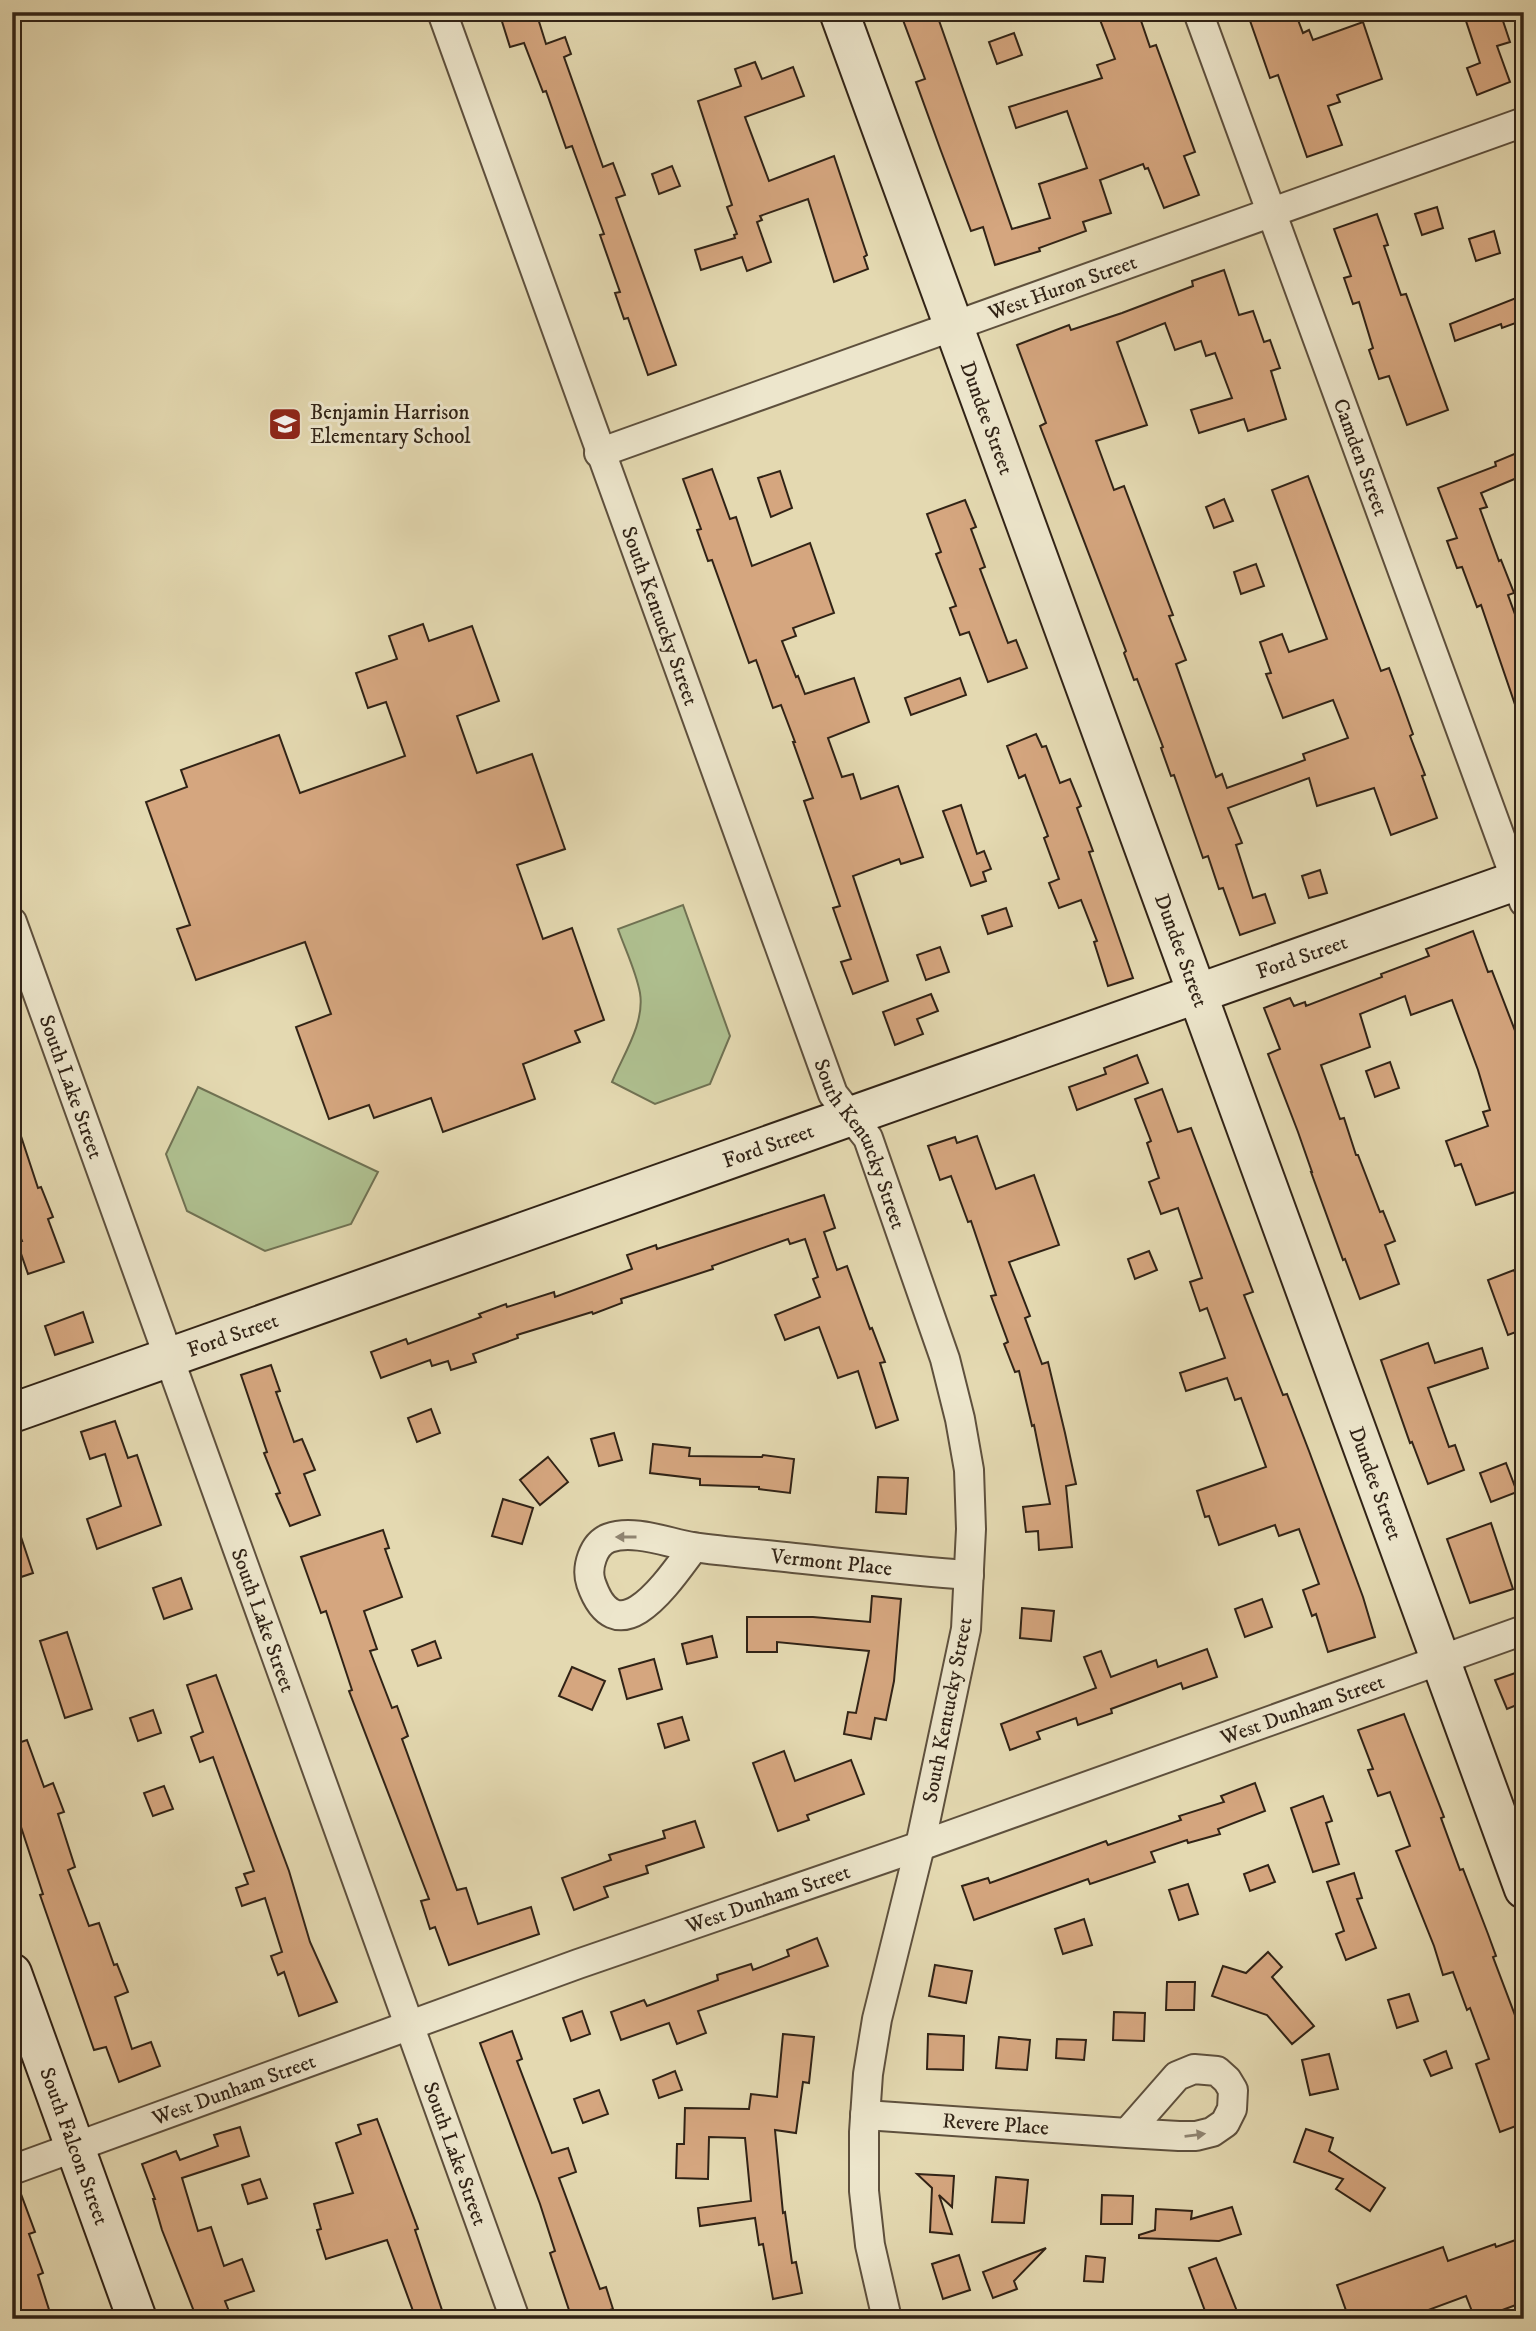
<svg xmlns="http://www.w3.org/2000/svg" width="1536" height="2331" font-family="'IM FELL DW Pica',serif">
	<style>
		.green { fill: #afc090; stroke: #707253; stroke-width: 2 }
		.building { fill: #d5a67f; stroke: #312316; stroke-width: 2 }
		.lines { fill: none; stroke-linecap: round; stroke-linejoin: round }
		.street-casing { stroke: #5e503d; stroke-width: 32 }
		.secondary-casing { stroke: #312316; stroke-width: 42 }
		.street { stroke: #ede6cc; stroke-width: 28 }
		.secondary { stroke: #ede6cc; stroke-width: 38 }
		.oneway { fill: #8f8471 }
		.labels { text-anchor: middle; stroke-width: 6; stroke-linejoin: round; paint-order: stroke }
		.street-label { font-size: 21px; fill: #312316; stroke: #ede6cc }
		.poi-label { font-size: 21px; fill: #312316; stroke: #ede6cc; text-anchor: start }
	</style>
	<rect width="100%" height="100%" fill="#e4d9b1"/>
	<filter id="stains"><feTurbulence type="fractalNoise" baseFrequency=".00286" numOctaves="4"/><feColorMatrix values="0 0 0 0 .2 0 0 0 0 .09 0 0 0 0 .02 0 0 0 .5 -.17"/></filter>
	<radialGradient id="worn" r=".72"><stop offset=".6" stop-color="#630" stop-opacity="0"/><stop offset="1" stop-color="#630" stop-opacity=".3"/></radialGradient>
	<g class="green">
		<path d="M683,905L730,1036L710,1084L655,1104L612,1082C623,1055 645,1023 640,993C636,971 625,949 618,929Z"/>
		<path d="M198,1087L378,1172L351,1224L265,1251L187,1211L166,1154Z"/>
	</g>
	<g class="building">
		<path d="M499,12H536L546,44L565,37L571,54L564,57L603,167L613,163L625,195L616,198L676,365L648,375L628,318L624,319L615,293L620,292L600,235L604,234L572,146L566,148L546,91L543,92L524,43L510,47Z"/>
		<path d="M900,12H936L1012,229L1050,218L1039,184L1087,168L1067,111L1016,128L1009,107L1102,78L1097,65L1115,59L1097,12H1138L1150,47L1156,45L1195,152L1184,156L1199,195L1164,208L1148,168L1145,169L1143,164L1100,180L1111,213L1083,222L1086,231L1039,248L1040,251L995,265L983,227L971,231L941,151L916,82L925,79Z"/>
		<path d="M1247,12H1295L1303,33L1309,30L1313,40L1363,22L1382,79L1337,95L1340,102L1328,106L1342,145L1307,157L1278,75L1270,78Z"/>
		<path d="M1463,12H1500L1510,42L1497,46L1510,82L1477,95L1467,68L1480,63Z"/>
		<path d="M1014,33L1022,55L997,64L989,42Z"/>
		<path d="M755,62L762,79L793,67L804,96L745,117L769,181L834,156L867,255L864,257L868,269L834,282L808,199L760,216L762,220L757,222L771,262L747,271L742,257L701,270L695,250L735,238L734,235L737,234L727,207L732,205L698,101L741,86L735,69Z"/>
		<path d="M672,166L680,186L659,194L652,174Z"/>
		<path d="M1437,207L1443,228L1422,235L1415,214Z"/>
		<path d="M1377,214L1388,245L1384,246L1401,295L1406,294L1448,410L1407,425L1389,376L1379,379L1369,350L1373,348L1359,302L1353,304L1344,278L1351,276L1334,229Z"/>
		<path d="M1494,231L1500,253L1476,261L1469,239Z"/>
		<path d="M1224,270L1239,315L1253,311L1264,342L1270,340L1280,368L1271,371L1286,419L1248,431L1244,419L1199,433L1191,410L1232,398L1215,353L1206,356L1201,341L1175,350L1165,323L1117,342L1147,425L1096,441L1114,490L1124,486L1173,615L1169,616L1186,660L1176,664L1216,777L1222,774L1227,788L1305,760L1303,754L1348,738L1333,700L1283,718L1266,674L1271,673L1260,642L1282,634L1289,652L1327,639L1272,490L1308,476L1381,671L1389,668L1399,695L1413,734L1410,736L1425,775L1422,776L1437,818L1391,835L1374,788L1317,806L1309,778L1228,808L1242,843L1236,845L1253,898L1265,894L1275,923L1240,935L1223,888L1219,889L1208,856L1203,858L1174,775L1171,776L1161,748L1163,747L1137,679L1134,680L1124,653L1126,651L1040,426L1046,423L1017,345L1069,325L1071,330L1122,313L1193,286L1192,281Z"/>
		<path d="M1516,298L1524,320L1502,328L1501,324L1455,341L1450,324Z"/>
		<path d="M1524,450V475L1481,493L1487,507L1480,509L1499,561L1501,560L1514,593L1508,595L1524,639V725H1522L1481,605L1477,607L1462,567L1457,568L1447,541L1457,538L1438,488L1496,466L1495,462Z"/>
		<path d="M712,469L730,519L736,517L752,566L810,543L834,613L793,628L796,636L782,641L796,677L798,676L805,694L854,678L869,722L828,738L842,777L853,774L861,799L898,786L923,857L901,864L899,859L853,876L888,981L853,994L841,962L851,959L833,908L840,906L804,801L813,798L793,742H795L781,705L773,708L756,660L749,663L712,560L708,561L697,530L701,529L683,479Z"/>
		<path d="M780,471L792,508L771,517L758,478Z"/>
		<path d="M1224,499L1233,521L1214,528L1206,507Z"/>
		<path d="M965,500L976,527L971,529L985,567L980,569L1008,643L1016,640L1027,668L988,682L969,632L960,635L950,608L956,606L936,554L941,552L927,514Z"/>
		<path d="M1256,564L1264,586L1241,594L1234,572Z"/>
		<path d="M423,624L429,641L472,626L499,701L457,716L477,773L532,754L565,849L517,865L543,939L572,928L604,1020L575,1031L580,1042L523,1064L535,1099L443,1132L431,1098L374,1118L369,1105L329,1119L296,1027L331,1014L305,942L196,980L177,929L190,925L146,802L187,787L181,770L279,735L300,793L405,756L386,702L368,708L356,673L397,659L389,636Z"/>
		<path d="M960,678L966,695L911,715L905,698Z"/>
		<path d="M1036,734L1042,747L1046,746L1060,783L1070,779L1081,806L1077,808L1093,851L1089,852L1133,978L1108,986L1094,942L1097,941L1081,900L1059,908L1049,883L1059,879L1044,838L1048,836L1025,775L1019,778L1007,746Z"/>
		<path d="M961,805L977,854L984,851L991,869L983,872L986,881L971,886L943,811Z"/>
		<path d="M1320,870L1327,893L1309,898L1302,876Z"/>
		<path d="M1006,908L1012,926L988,934L982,916Z"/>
		<path d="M1473,931L1488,972L1492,971L1524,1054V1189L1476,1205L1461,1164L1455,1166L1446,1141L1488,1126L1483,1112L1490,1110L1478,1070L1452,1000L1411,1015L1405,996L1360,1014L1370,1047L1321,1065L1340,1119L1344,1118L1356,1155H1358L1380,1212L1383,1211L1395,1241L1385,1245L1399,1284L1360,1299L1345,1259L1343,1260L1311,1172H1312L1298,1132L1268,1054L1280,1049L1264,1008L1290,998L1294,1006L1305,1002L1306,1006L1382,977L1381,974L1429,956L1426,949Z"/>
		<path d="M940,947L949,972L926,980L917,955Z"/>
		<path d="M931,994L938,1011L917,1019L923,1034L895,1045L883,1012Z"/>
		<path d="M1137,1055L1148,1083L1077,1110L1069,1087L1106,1074L1104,1068Z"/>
		<path d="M1390,1062L1399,1088L1375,1097L1366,1071Z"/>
		<path d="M1162,1089L1178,1132L1191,1128L1253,1292L1244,1295L1283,1395L1287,1394L1309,1451L1363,1597L1375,1637L1328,1652L1316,1614L1312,1616L1303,1590L1319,1584L1299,1529L1279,1536L1275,1525L1219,1545L1209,1516L1205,1517L1197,1491L1266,1467L1241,1398L1235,1400L1227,1378L1186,1391L1180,1373L1225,1358L1207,1308L1200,1311L1190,1282L1202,1278L1178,1208L1161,1214L1149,1182L1159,1178L1147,1143L1151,1141L1135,1099Z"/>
		<path d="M12,1121H16L38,1188L41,1187L53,1217L48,1219L64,1262L28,1274L17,1242L22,1241L12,1216Z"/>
		<path d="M977,1136L996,1189L1034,1175L1059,1245L1009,1262L1030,1316L1025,1318L1042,1364L1048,1362L1065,1433L1076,1484L1066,1486L1072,1547L1039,1550L1038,1531L1026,1532L1023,1507L1050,1504L1034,1425L1032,1426L1019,1371L1015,1372L1004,1344L1008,1342L991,1296L996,1295L971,1221L968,1222L951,1176L940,1180L928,1146L955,1137L957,1143Z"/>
		<path d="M824,1195L835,1228L824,1232L837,1270L847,1266L870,1329L872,1328L885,1362L880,1363L898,1420L876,1428L858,1371L838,1378L819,1327L785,1340L775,1315L820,1297L813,1279L818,1277L805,1239L790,1244L788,1239L712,1266L713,1269L621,1299L622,1303L593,1314L592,1312L517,1335L518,1338L473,1354L476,1362L451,1370L448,1361L432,1366L430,1360L381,1378L371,1352L406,1339L408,1344L481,1317L479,1314L506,1304L507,1307L554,1292L555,1297L632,1269L627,1255L656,1245L657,1249Z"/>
		<path d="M1149,1251L1157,1270L1135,1279L1128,1259Z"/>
		<path d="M1514,1270L1524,1297V1329L1508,1335L1488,1280Z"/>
		<path d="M83,1312L93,1342L55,1355L45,1326Z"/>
		<path d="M1428,1343L1435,1363L1482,1348L1488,1368L1428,1388L1449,1447L1455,1445L1464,1470L1428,1484L1412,1442L1410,1443L1381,1360Z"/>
		<path d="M271,1365L280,1391L276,1392L294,1442L302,1439L315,1470L304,1474L320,1515L290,1526L276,1494L280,1493L264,1453L267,1452L241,1375Z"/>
		<path d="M431,1409L440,1433L417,1442L408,1418Z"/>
		<path d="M115,1421L128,1458L137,1455L161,1525L97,1549L87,1519L121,1506L105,1454L90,1459L81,1432Z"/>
		<path d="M614,1433L622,1460L599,1466L591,1439Z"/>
		<path d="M653,1444L690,1448L689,1456L762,1457L763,1455L794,1459L790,1493L759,1489V1487L700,1485V1479L650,1473Z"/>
		<path d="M548,1457L568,1482L540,1505L520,1480Z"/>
		<path d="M1506,1463L1517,1492L1491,1502L1480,1473Z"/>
		<path d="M878,1477L908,1478L906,1514L876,1512Z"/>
		<path d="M503,1499L533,1508L522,1544L492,1536Z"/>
		<path d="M12,1522H16L33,1573L12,1580Z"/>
		<path d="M1491,1523L1513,1589L1470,1603L1447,1539Z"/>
		<path d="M383,1530L389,1548L385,1549L402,1597L364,1611L377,1649L370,1651L392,1708L397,1706L408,1736L402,1739L457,1890L466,1888L478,1924L531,1907L539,1934L449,1965L435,1927L430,1929L421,1901L429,1899L349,1691L352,1690L326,1611L321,1613L301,1557Z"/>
		<path d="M181,1578L192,1609L164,1619L153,1588Z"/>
		<path d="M872,1596L901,1599L894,1681L886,1720L875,1718L871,1739L844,1734L848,1712L856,1713L869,1651L777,1642V1652H747V1617H813L870,1622Z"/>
		<path d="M1262,1599L1272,1627L1245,1637L1235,1609Z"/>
		<path d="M1022,1608L1054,1611L1051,1641L1020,1638Z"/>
		<path d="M67,1632L92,1709L65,1718L40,1641Z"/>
		<path d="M712,1636L717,1657L687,1664L682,1644Z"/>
		<path d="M435,1641L441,1658L418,1666L412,1650Z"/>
		<path d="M1207,1649L1217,1677L1183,1689L1181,1683L1111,1709L1112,1713L1078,1725L1076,1718L1037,1732L1040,1739L1010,1750L1001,1724L1096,1688L1084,1657L1101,1651L1111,1677L1156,1660L1158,1667Z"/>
		<path d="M654,1659L662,1689L627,1699L619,1669Z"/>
		<path d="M572,1667L605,1681L592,1710L559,1696Z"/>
		<path d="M1524,1670V1702L1507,1709L1495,1680Z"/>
		<path d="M216,1675L289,1871L310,1942L337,2002L299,2016L284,1972L278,1975L271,1956L282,1952L265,1898L242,1906L236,1888L248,1884L244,1874L254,1871L213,1757L200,1762L191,1737L203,1732L187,1685Z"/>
		<path d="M153,1710L161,1733L138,1741L130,1718Z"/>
		<path d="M1404,1714L1444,1817L1441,1818L1460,1870L1463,1869L1488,1934L1496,1956L1493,1957L1524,2039V2123L1500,2132L1476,2064L1489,2059L1470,2008L1467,2010L1453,1972L1443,1975L1434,1946L1396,1851L1410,1846L1390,1792L1378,1796L1368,1770L1373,1769L1358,1730Z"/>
		<path d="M682,1717L689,1740L665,1748L658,1724Z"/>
		<path d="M27,1740L44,1787L53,1783L64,1812L58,1814L75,1867L68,1870L89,1926L99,1923L114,1965L117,1964L128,1992L115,1997L132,2049L151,2042L160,2066L119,2082L106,2047L94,2050L40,1895L43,1894L21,1827L12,1830V1745Z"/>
		<path d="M784,1751L795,1781L851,1760L864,1794L807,1815L809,1820L778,1831L753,1763Z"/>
		<path d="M1255,1783L1265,1811L1218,1829L1220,1834L1188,1843L1187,1840L1151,1852L1155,1862L1090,1884L1088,1879L974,1920L962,1886L988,1878L990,1883L1106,1841L1108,1845L1181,1820L1179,1816L1224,1802L1221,1796Z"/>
		<path d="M164,1786L173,1809L153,1816L144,1793Z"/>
		<path d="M1323,1796L1332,1821L1326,1823L1339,1864L1313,1872L1291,1808Z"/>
		<path d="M695,1821L704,1847L646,1866L648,1873L604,1887L608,1897L574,1910L562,1878L611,1860L609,1855L665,1838L663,1831Z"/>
		<path d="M1268,1865L1275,1882L1250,1891L1244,1874Z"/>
		<path d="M1354,1873L1362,1898L1357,1899L1376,1948L1346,1960L1336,1934L1344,1931L1327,1882Z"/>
		<path d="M1188,1884L1198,1914L1179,1920L1169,1890Z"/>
		<path d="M1084,1919L1092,1945L1063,1954L1055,1929Z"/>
		<path d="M817,1938L828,1966L698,2011L706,2033L677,2044L669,2023L621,2040L611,2012L644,2000L647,2006L718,1980L717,1975L751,1964L753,1970L789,1956L787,1950Z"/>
		<path d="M1268,1952L1282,1967L1272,1977L1314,2026L1292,2044L1267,2015L1212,1996L1223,1966L1246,1973Z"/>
		<path d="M935,1965L972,1971L966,2003L929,1996Z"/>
		<path d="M1167,1982H1195L1194,2010H1166Z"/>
		<path d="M1409,1994L1418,2021L1397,2028L1388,2000Z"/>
		<path d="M582,2011L590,2034L571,2041L563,2018Z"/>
		<path d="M1114,2012L1145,2013L1144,2041L1113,2040Z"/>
		<path d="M512,2031L522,2059L517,2061L552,2153L568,2148L576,2172L559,2178L600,2289L606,2287L613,2309L581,2319H572L550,2253L555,2251L540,2204L480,2043Z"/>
		<path d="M783,2034L814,2037L809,2083L803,2082L796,2133L775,2130L783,2213L785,2212L792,2263L796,2262L802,2293L773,2299L763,2244L759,2245L755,2218L700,2226L698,2208L751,2201L745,2138L709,2137L708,2179L676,2178L677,2144H684L685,2108L749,2109L751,2094L777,2097Z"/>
		<path d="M928,2034L964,2036L963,2070L927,2069Z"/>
		<path d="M999,2037L1030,2040L1027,2070L996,2068Z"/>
		<path d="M1057,2039L1086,2040L1084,2060L1056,2058Z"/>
		<path d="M1446,2051L1452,2068L1431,2076L1424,2060Z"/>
		<path d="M1329,2054L1338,2089L1310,2095L1302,2060Z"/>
		<path d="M675,2071L682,2090L659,2098L653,2080Z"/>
		<path d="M599,2090L608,2114L583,2123L574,2099Z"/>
		<path d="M377,2119L418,2229L415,2230L445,2319H416L387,2240L326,2259L317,2230L321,2229L314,2204L353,2193L336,2143L361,2134L358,2125Z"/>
		<path d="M240,2127L249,2156L182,2178L198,2231L211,2227L224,2266L242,2259L254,2291L225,2301L232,2319H197L162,2230L153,2199H155L142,2164L176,2151L180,2160L218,2146L214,2135Z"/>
		<path d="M1306,2129L1333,2138L1329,2151L1385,2188L1370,2211L1336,2189L1343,2179L1294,2162Z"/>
		<path d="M917,2174L954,2176L952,2207L939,2195L952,2234L930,2232L932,2188Z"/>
		<path d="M996,2177L1028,2180L1024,2223L992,2222Z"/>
		<path d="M260,2179L267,2198L248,2204L242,2185Z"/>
		<path d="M12,2186H18L35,2232L29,2234L43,2273L38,2275L52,2319H23L15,2295L20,2294L12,2271Z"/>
		<path d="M1102,2195L1133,2196L1132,2224H1101Z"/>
		<path d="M1232,2207L1241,2234L1219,2241L1139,2238V2235L1155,2230L1156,2209L1192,2211L1191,2219Z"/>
		<path d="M1524,2237V2302L1478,2319H1475L1466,2296L1420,2313L1422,2319H1349L1337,2285L1443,2247L1448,2261L1495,2244L1496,2247Z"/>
		<path d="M1046,2248L1014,2281L1017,2289L993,2298L983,2272Z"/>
		<path d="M959,2255L970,2290L943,2299L932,2264Z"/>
		<path d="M1086,2256L1105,2258L1103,2282L1084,2281Z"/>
		<path d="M1216,2258L1240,2319H1208L1189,2268Z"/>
	</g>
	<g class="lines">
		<g class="street-casing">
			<g id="street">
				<path id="s1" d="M442,12L833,1094L868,1138L945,1359L960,1419L969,1470L971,1529L966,1629L920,1846L877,2019L868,2074L864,2132V2191L870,2245L887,2319"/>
				<path id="s2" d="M1198,12L1524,902"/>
				<path id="s3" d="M599,453L1524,122"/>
				<path id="s4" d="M12,922L515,2319"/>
				<path id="s5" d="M694,1547C671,1577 618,1661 591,1583C586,1568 593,1544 609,1538C634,1529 668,1543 693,1547C727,1552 761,1554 794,1558C852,1564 911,1571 969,1575"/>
				<path id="s6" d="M865,2115L1127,2133L1179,2136H1196L1212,2132L1225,2123L1232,2109L1233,2090L1227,2080L1217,2071L1194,2069L1177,2076L1127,2133"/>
				<path id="s7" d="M12,2170L578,1964L920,1846L1524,1630"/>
			</g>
		</g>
		<g class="secondary-casing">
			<g id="secondary">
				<path id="s8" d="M839,12L1524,1889"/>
				<path id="s9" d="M12,1413L1524,878"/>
				<path id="s10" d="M12,1973L137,2319"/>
			</g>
		</g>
		<use href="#street" class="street"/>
		<use href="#secondary" class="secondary"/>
	</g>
	<defs><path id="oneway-solid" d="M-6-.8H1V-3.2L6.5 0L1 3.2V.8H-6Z" transform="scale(1.75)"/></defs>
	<g class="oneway">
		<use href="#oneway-solid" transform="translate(626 1537) rotate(180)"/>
		<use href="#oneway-solid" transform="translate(1195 2135) rotate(-7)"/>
	</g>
	<defs>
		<g id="school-square" transform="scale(1.75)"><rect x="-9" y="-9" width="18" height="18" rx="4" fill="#8f2418" stroke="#ede6cc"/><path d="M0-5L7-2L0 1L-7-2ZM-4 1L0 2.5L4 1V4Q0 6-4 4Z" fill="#fff"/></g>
	</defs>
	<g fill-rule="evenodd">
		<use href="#school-square" x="285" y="424"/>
	</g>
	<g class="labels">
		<g class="street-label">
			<text dy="7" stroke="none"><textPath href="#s3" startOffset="492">West Huron Street</textPath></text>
			<text dy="7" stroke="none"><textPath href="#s8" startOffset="432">Dundee Street</textPath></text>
			<text dy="7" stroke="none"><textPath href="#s2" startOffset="474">Camden Street</textPath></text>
			<text dy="7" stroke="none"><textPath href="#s1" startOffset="642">South Kentucky Street</textPath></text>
			<text dy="7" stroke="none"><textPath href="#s8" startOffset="999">Dundee Street</textPath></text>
			<text dy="7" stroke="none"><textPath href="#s9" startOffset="1368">Ford Street</textPath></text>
			<text dy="7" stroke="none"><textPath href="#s4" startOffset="175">South Lake Street</textPath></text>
			<text dy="7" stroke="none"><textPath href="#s1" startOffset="1208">South Kentucky Street</textPath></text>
			<text dy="7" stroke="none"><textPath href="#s9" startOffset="802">Ford Street</textPath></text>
			<text dy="7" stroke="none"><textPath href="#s9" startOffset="234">Ford Street</textPath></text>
			<text dy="7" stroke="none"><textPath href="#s8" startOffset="1566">Dundee Street</textPath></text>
			<text dy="7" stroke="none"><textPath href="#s5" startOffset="427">Vermont Place</textPath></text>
			<text dy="7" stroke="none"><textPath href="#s4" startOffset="742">South Lake Street</textPath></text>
			<text transform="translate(947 1710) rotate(-79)" y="7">South Kentucky Street</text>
			<text dy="7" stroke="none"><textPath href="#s7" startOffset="1370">West Dunham Street</textPath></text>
			<text dy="7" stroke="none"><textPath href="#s7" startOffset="803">West Dunham Street</textPath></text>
			<text dy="7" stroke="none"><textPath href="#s7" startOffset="236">West Dunham Street</textPath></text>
			<text dy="7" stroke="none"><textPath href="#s6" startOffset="131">Revere Place</textPath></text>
			<text dy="7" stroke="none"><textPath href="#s10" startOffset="184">South Falcon Street</textPath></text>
			<text dy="7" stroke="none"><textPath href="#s4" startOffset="1309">South Lake Street</textPath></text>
		</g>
		<g class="poi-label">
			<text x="310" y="419">Benjamin Harrison<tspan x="310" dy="24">Elementary School</tspan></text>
		</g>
	</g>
	<rect width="1536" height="2331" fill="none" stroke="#e4d9b1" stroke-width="42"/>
	<rect x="14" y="14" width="1508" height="2303" fill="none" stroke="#312316" stroke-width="3.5"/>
	<rect x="21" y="21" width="1494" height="2289" fill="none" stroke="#312316" stroke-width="2"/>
	<rect width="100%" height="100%" filter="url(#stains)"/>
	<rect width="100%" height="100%" fill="url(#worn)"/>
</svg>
